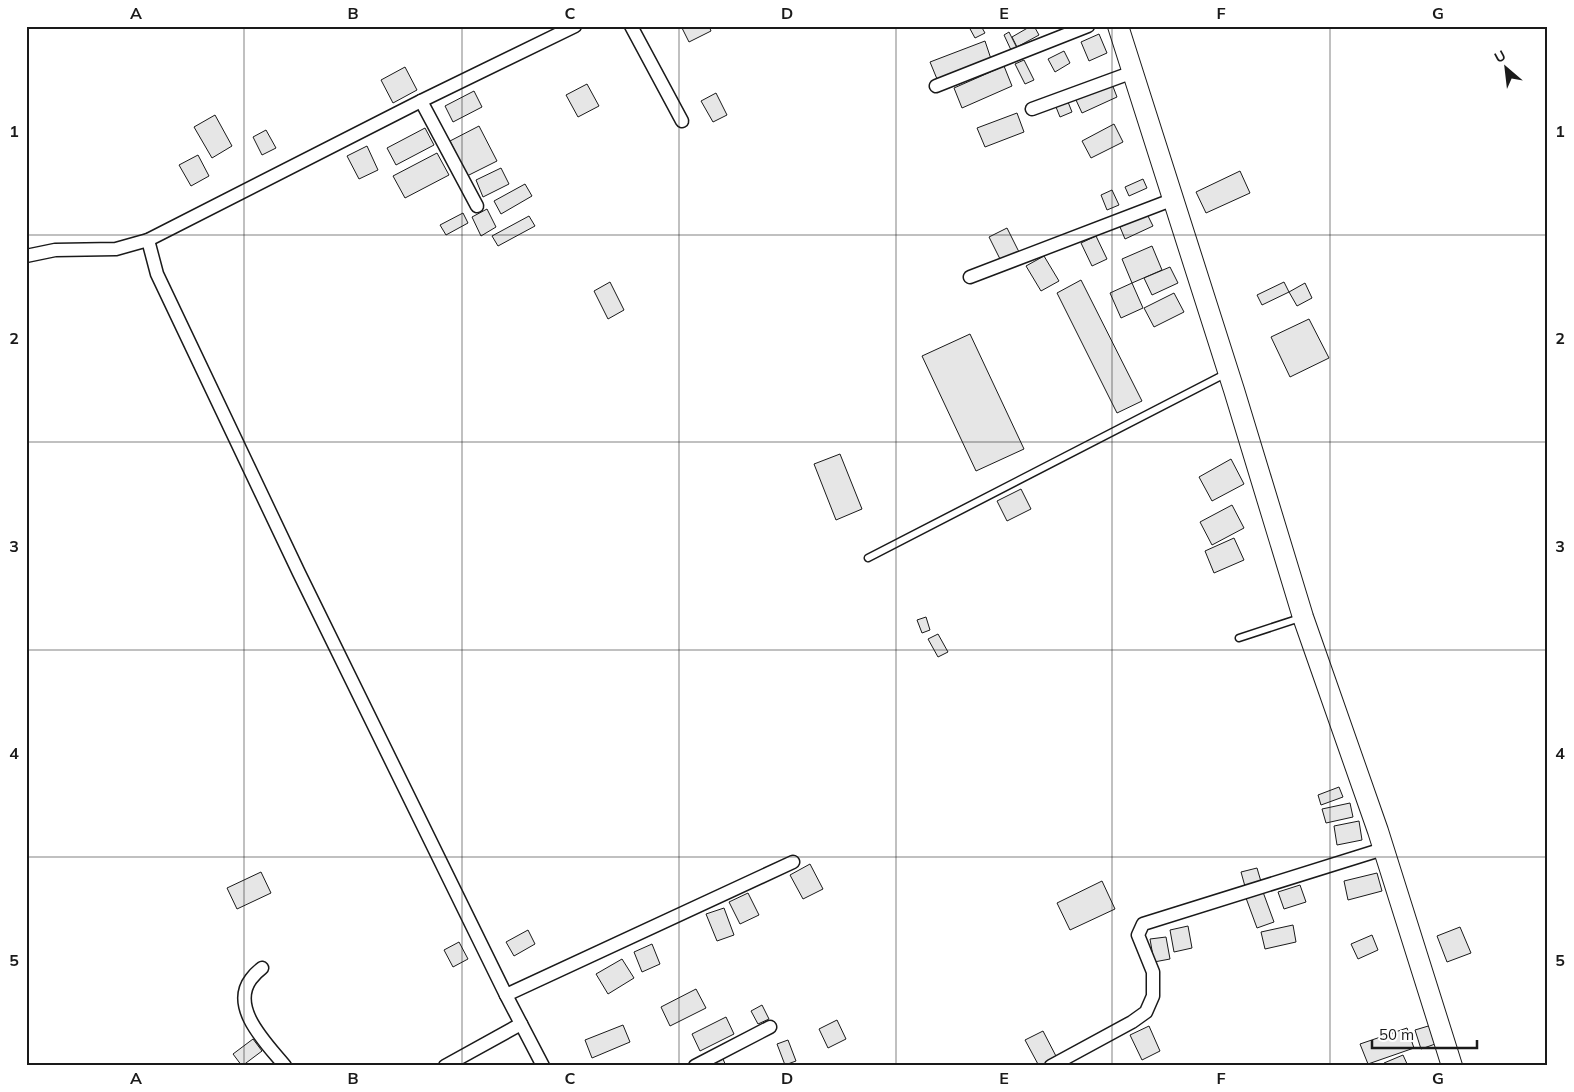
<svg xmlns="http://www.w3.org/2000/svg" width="1574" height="1092" font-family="Mulish,sans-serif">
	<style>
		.building { fill: #e6e6e6; stroke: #1a1a1a }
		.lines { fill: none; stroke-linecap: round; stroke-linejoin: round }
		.lane-casing { stroke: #1a1a1a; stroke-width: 9 }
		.street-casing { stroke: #1a1a1a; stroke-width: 15 }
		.primary-casing { stroke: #1a1a1a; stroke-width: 22 }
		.lane { stroke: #fff; stroke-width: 6 }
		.street { stroke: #fff; stroke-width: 12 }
		.primary { stroke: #fff; stroke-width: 20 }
		.grid { fill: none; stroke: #1a1a1a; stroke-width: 1; stroke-opacity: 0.55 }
		.neatline { fill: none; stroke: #1a1a1a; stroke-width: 2 }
		.grid-label { font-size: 16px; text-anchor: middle; font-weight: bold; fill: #1a1a1a }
	</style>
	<rect width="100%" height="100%" fill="#fff"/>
	<g class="building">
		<path d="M681,26H709L711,31L689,42Z"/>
		<path d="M981,26L985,33L975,38L969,27Z"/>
		<path d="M1031,26H1034L1039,35L1017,47L1012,37Z"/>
		<path d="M1009,32L1017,48L1011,50L1004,35Z"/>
		<path d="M1099,34L1107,53L1089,61L1081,42Z"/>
		<path d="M985,41L991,59L937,79L930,62Z"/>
		<path d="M1064,51L1070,63L1055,72L1048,59Z"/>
		<path d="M1024,60L1034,80L1025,84L1015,64Z"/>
		<path d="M1004,66L1012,86L962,108L954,88Z"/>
		<path d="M405,67L417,90L393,103L381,80Z"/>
		<path d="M587,84L599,106L578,117L566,95Z"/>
		<path d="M1112,84L1117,97L1082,113L1076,100Z"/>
		<path d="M474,91L482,107L453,122L445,106Z"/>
		<path d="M716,93L727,115L713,122L701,101Z"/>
		<path d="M1068,102L1072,112L1060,117L1056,107Z"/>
		<path d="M1017,113L1024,132L985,147L977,128Z"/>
		<path d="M215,115L232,146L212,158L194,127Z"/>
		<path d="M1114,124L1123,142L1091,158L1082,141Z"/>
		<path d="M479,126L497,161L467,176L450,141Z"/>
		<path d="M425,128L434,145L396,165L387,148Z"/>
		<path d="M266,130L276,148L262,155L253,137Z"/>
		<path d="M367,146L378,170L359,179L347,156Z"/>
		<path d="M437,153L449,175L405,198L393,176Z"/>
		<path d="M198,155L209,176L191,186L179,165Z"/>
		<path d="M501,168L509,184L483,197L476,180Z"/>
		<path d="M1240,171L1250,193L1206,213L1196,192Z"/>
		<path d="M1143,179L1147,188L1129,196L1125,187Z"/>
		<path d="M525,184L532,196L501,214L494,201Z"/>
		<path d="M1112,190L1119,205L1107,210L1101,195Z"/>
		<path d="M487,209L496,227L481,236L472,217Z"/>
		<path d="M463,213L468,223L446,235L440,225Z"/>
		<path d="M1147,214L1153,226L1125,239L1120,227Z"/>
		<path d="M529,216L535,226L498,246L492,236Z"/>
		<path d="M1007,228L1019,252L1001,261L989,237Z"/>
		<path d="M1096,236L1107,259L1092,266L1081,243Z"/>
		<path d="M1152,246L1162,270L1132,283L1122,259Z"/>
		<path d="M1044,256L1059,281L1041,291L1026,266Z"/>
		<path d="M1170,267L1178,283L1152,295L1144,278Z"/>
		<path d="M1081,280L1142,401L1117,413L1057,293Z"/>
		<path d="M610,282L624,310L608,319L594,291Z"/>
		<path d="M1284,282L1289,292L1262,305L1257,295Z"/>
		<path d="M1132,283L1143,308L1121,318L1110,293Z"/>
		<path d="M1305,283L1312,298L1297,306L1289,292Z"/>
		<path d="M1174,293L1184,312L1154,327L1144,308Z"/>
		<path d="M1309,319L1329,358L1290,377L1271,337Z"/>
		<path d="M970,334L1024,449L976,471L922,356Z"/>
		<path d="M840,454L862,509L836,520L814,464Z"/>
		<path d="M1231,459L1244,484L1212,501L1199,477Z"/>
		<path d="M1021,489L1031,509L1007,521L997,501Z"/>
		<path d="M1232,505L1244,528L1212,545L1200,522Z"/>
		<path d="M1234,538L1244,560L1214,573L1205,551Z"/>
		<path d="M926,617L930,630L922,633L917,620Z"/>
		<path d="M938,634L948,652L938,657L928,639Z"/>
		<path d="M1339,787L1343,797L1321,805L1318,795Z"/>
		<path d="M1350,803L1353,817L1326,823L1322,809Z"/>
		<path d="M1359,821L1362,840L1337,845L1334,826Z"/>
		<path d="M810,864L823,889L803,899L790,875Z"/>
		<path d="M1257,868L1262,885L1246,890L1241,872Z"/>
		<path d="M261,872L271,893L237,909L227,888Z"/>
		<path d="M1377,873L1382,891L1348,900L1344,881Z"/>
		<path d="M1102,881L1115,909L1070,930L1057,903Z"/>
		<path d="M1300,885L1306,902L1284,909L1278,892Z"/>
		<path d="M1263,892L1274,922L1257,928L1246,898Z"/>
		<path d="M748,893L759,915L740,924L729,902Z"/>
		<path d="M724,908L734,935L717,941L706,914Z"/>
		<path d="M1293,925L1296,942L1265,949L1261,932Z"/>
		<path d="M1188,926L1192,948L1174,952L1170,930Z"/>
		<path d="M1460,927L1471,953L1447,962L1437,936Z"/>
		<path d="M528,930L535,944L514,956L506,942Z"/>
		<path d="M1372,935L1378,950L1358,959L1351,944Z"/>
		<path d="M1166,937L1170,959L1154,962L1150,939Z"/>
		<path d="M459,942L468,959L453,967L444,950Z"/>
		<path d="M652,944L660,964L642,972L634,952Z"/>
		<path d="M622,959L634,978L608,994L596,974Z"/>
		<path d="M696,989L706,1008L670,1026L661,1007Z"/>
		<path d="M762,1005L769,1019L758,1024L751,1011Z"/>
		<path d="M726,1017L734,1034L700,1051L692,1034Z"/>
		<path d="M837,1020L846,1039L828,1048L819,1029Z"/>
		<path d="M1435,1024L1441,1042L1421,1049L1415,1030Z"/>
		<path d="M623,1025L630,1042L592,1058L585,1040Z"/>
		<path d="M1149,1026L1160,1051L1142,1060L1130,1035Z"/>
		<path d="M1407,1028L1414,1048L1368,1064L1360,1044Z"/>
		<path d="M1043,1031L1058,1060L1048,1066H1039L1025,1040Z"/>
		<path d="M253,1039L262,1051L242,1066L233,1054Z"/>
		<path d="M788,1040L796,1061L785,1065L777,1044Z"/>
		<path d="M1403,1055L1408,1066H1385L1384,1063Z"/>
		<path d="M723,1059L726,1066H708Z"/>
	</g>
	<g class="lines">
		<g class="lane-casing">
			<g id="lane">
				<path d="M868,558L1225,374"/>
				<path d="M1239,638L1300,618"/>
			</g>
		</g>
		<g class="street-casing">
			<g id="street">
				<path d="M631,26L682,121"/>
				<path d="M936,86L1088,26"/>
				<path d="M421,101L477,206"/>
				<path d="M1032,109L1133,72"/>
				<path d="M148,240L157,274L299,573L506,995L543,1066"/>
				<path d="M26,256L55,250L116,249L148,240L421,101L575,26"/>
				<path d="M970,277L1174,199"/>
				<path d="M262,968C258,971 254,975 251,979C229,1008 268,1045 285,1066"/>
				<path d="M506,995L793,862"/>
				<path d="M445,1066L521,1024"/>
				<path d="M695,1066L770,1027"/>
				<path d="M1051,1066L1132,1022L1146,1012L1153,996V972L1138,935L1143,924L1383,849"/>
			</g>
		</g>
		<g class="primary-casing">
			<path id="primary" d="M1118,26L1234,390L1303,617L1378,831L1452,1066"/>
		</g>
		<use href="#lane" class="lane"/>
		<use href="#street" class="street"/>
		<use href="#primary" class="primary"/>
	</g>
	<path class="grid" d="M244,26V1066M462,26V1066M679,26V1066M896,26V1066M1112,26V1066M1330,26V1066M26,235H1548M26,442H1548M26,650H1548M26,857H1548"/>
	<rect width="1574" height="1092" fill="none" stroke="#ffffff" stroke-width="55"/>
	<g transform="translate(1506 68) rotate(332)" stroke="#ffffff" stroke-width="4" paint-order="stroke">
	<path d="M0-4L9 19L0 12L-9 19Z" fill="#1a1a1a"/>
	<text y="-8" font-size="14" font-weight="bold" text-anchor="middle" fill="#1a1a1a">U</text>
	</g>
	<path d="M1372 1040v8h105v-8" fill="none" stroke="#1a1a1a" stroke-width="2.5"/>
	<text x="1379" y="1040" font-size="15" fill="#1a1a1a" stroke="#ffffff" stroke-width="4" paint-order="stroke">50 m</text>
	<rect x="28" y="28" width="1518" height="1036" class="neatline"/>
	<g class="grid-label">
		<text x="136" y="19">A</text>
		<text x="353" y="19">B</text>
		<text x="570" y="19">C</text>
		<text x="787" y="19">D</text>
		<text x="1004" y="19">E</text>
		<text x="1221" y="19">F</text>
		<text x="1438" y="19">G</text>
		<text x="14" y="137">1</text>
		<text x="1560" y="137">1</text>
		<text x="14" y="344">2</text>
		<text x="1560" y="344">2</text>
		<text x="14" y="552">3</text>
		<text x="1560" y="552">3</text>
		<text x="14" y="759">4</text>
		<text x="1560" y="759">4</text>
		<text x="14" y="966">5</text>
		<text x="1560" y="966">5</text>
		<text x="136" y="1084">A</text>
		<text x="353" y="1084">B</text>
		<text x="570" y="1084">C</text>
		<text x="787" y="1084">D</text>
		<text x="1004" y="1084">E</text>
		<text x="1221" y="1084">F</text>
		<text x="1438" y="1084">G</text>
	</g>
</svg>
